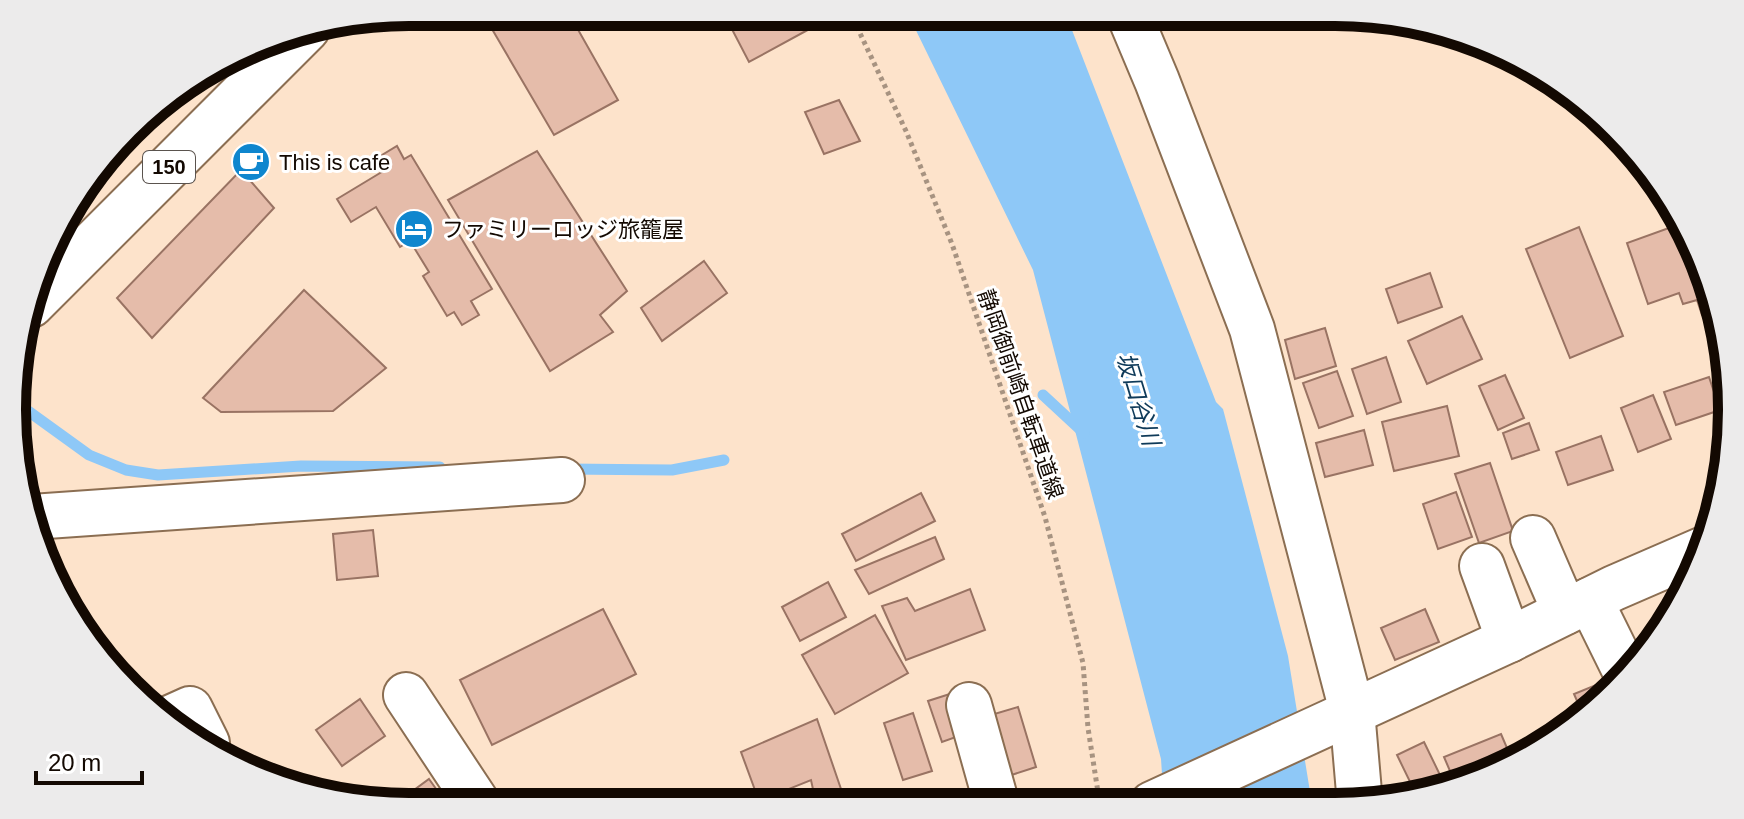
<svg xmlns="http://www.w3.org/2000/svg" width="1744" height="819" font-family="Arial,'Noto Sans JP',sans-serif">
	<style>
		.water { fill: #8ec8f7 }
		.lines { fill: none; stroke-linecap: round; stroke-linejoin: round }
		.stream { stroke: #8ec8f7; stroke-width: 11 }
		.building { fill: #e5bcaa; stroke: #997363; stroke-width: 2 }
		.minor-casing { stroke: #8b6e52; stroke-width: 48 }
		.highway-casing { stroke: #8b6e52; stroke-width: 48 }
		.path { stroke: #a79381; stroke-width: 5; stroke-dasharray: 4 4; stroke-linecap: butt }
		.minor { stroke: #fff; stroke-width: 44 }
		.highway { stroke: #fff; stroke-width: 44 }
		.labels { text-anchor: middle; stroke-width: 6; stroke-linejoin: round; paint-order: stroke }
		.shield { fill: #fff; stroke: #5a534e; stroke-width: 2 }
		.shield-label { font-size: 20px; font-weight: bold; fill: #130902 }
		.poi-label { font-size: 22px; fill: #130902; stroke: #fff; text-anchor: start }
		.street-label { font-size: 22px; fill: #130902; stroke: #fff }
		.water-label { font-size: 24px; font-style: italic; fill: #0e3a59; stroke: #fff }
		.rim { fill: none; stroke: #130902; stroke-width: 10 }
	</style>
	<rect width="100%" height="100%" fill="#fde3cb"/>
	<path class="water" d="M907,12H1065L1216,402L1223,409L1288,656L1312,804H1164L1161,759L1033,270Z"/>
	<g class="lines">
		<g class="stream">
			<path d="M1043,395L1084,433"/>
			<path d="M17,403L89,455L126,470L158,475L301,466L440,467"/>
			<path d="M566,469L672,470L724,460"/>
		</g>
	</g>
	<g class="building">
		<path d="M482,12H568L618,100L554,135Z"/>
		<path d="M723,12H807L815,26L749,62Z"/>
		<path d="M839,100L860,141L824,154L805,112Z"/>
		<path d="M397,146L404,159L411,155L492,289L471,301L479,315L462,325L454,312L447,316L423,276L429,272L410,241L400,247L376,207L351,222L337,199L385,170L377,158Z"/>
		<path d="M537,151L627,291L600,315L613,332L550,371L448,200Z"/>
		<path d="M241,170L274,208L152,338L117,298Z"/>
		<path d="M1680,224L1702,258L1713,312L1702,315L1697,300L1683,304L1679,293L1648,304L1627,243Z"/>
		<path d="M1579,227L1623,336L1570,358L1526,249Z"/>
		<path d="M704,261L727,293L662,341L641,308Z"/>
		<path d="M1430,273L1442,307L1398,323L1386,289Z"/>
		<path d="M304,290L386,368L333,411L221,412L203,398Z"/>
		<path d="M1462,316L1482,359L1427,384L1408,341Z"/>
		<path d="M1325,328L1336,366L1295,379L1285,340Z"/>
		<path d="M1386,357L1401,402L1367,414L1352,369Z"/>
		<path d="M1337,371L1353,416L1319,428L1303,383Z"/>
		<path d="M1505,375L1524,418L1498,430L1479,386Z"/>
		<path d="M1709,377L1720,410L1676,425L1664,392Z"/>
		<path d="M1653,395L1671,439L1638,452L1621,408Z"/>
		<path d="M1447,406L1459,456L1394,471L1382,422Z"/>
		<path d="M1529,423L1539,450L1512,459L1503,433Z"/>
		<path d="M1364,430L1373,465L1325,477L1316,443Z"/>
		<path d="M1601,436L1613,470L1568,485L1556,452Z"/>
		<path d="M1490,463L1513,531L1479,543L1455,474Z"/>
		<path d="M1456,492L1472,537L1438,549L1423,504Z"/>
		<path d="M921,493L935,521L856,561L842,534Z"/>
		<path d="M373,530L378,576L337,580L333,534Z"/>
		<path d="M935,537L944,559L869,594L855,570Z"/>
		<path d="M828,582L846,617L800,641L782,607Z"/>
		<path d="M970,589L985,630L906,660L882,606L907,598L915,611Z"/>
		<path d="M603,609L636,674L492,745L460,680Z"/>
		<path d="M1425,609L1439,642L1395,660L1381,628Z"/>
		<path d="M875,615L908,673L835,714L802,655Z"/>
		<path d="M1618,676L1620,681L1584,717L1574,694Z"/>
		<path d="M956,692L970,732L942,742L928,701Z"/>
		<path d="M360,699L385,736L342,766L316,730Z"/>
		<path d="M1018,707L1036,767L999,779L981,718Z"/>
		<path d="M913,713L932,771L903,780L884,723Z"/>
		<path d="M817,719L841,789L816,803L811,780L759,801L741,752Z"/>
		<path d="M1501,734L1513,762L1486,777L1456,785L1444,757Z"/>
		<path d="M1424,742L1441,777L1414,790L1397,755Z"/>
		<path d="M429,779L449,807H409L395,804Z"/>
	</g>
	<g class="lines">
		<g class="minor-casing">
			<g id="minor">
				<path d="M1128,12L1157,81L1252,329L1352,711L1360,804"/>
				<path d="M32,517L562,480"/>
				<path d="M1533,538L1565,612"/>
				<path d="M1482,566L1509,640"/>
				<path d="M1590,600L1627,675"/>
				<path d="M406,695L480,807"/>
				<path d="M969,705L997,805"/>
				<path d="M170,718L190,709L207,743"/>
				<path d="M1152,804L1509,640L1614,588L1704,549"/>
			</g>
		</g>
		<g class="highway-casing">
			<path id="highway" d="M31,305L307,29"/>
		</g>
		<path class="path" d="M850,12L906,131L952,244L1045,517L1083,663L1088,728L1100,805"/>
		<use href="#minor" class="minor"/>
		<use href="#highway" class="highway"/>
	</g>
	<defs>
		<g id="cafe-disc" transform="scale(2)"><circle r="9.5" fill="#0f86ce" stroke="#fff"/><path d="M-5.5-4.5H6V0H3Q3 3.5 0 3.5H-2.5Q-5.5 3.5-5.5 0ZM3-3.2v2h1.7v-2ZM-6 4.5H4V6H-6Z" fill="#fff"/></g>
		<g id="hotel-disc" transform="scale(2)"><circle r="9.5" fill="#0f86ce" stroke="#fff"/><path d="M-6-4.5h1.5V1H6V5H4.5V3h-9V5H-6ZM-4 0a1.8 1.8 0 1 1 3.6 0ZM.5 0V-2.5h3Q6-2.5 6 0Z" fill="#fff"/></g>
	</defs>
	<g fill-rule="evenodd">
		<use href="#cafe-disc" x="251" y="162"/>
		<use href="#hotel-disc" x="414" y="229"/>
	</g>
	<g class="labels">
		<rect class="shield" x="143" y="151" width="52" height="32" rx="6"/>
		<g class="shield-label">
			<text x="169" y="174">150</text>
		</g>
		<g class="poi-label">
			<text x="279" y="170">This is cafe</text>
			<text x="442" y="237">ファミリーロッジ旅籠屋</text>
		</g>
		<g class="street-label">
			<text transform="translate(1021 394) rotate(71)" y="8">静岡御前崎自転車道線</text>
		</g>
		<g class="water-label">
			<text transform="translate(1138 399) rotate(73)" y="8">坂口谷川</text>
		</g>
	</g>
	<path d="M0 0H1744V819H0ZM409 26H1335A383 383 0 0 1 1718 409V410A383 383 0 0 1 1335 793H409A383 383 0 0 1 26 410V409A383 383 0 0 1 409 26Z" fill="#ecebeb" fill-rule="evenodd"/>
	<path class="rim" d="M409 26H1335A383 383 0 0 1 1718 409V410A383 383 0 0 1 1335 793H409A383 383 0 0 1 26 410V409A383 383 0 0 1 409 26Z"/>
	<path d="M36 771v12h106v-12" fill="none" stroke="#130902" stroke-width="4"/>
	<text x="48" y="771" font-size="24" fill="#130902" stroke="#ffffff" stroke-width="6" paint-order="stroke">20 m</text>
</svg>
